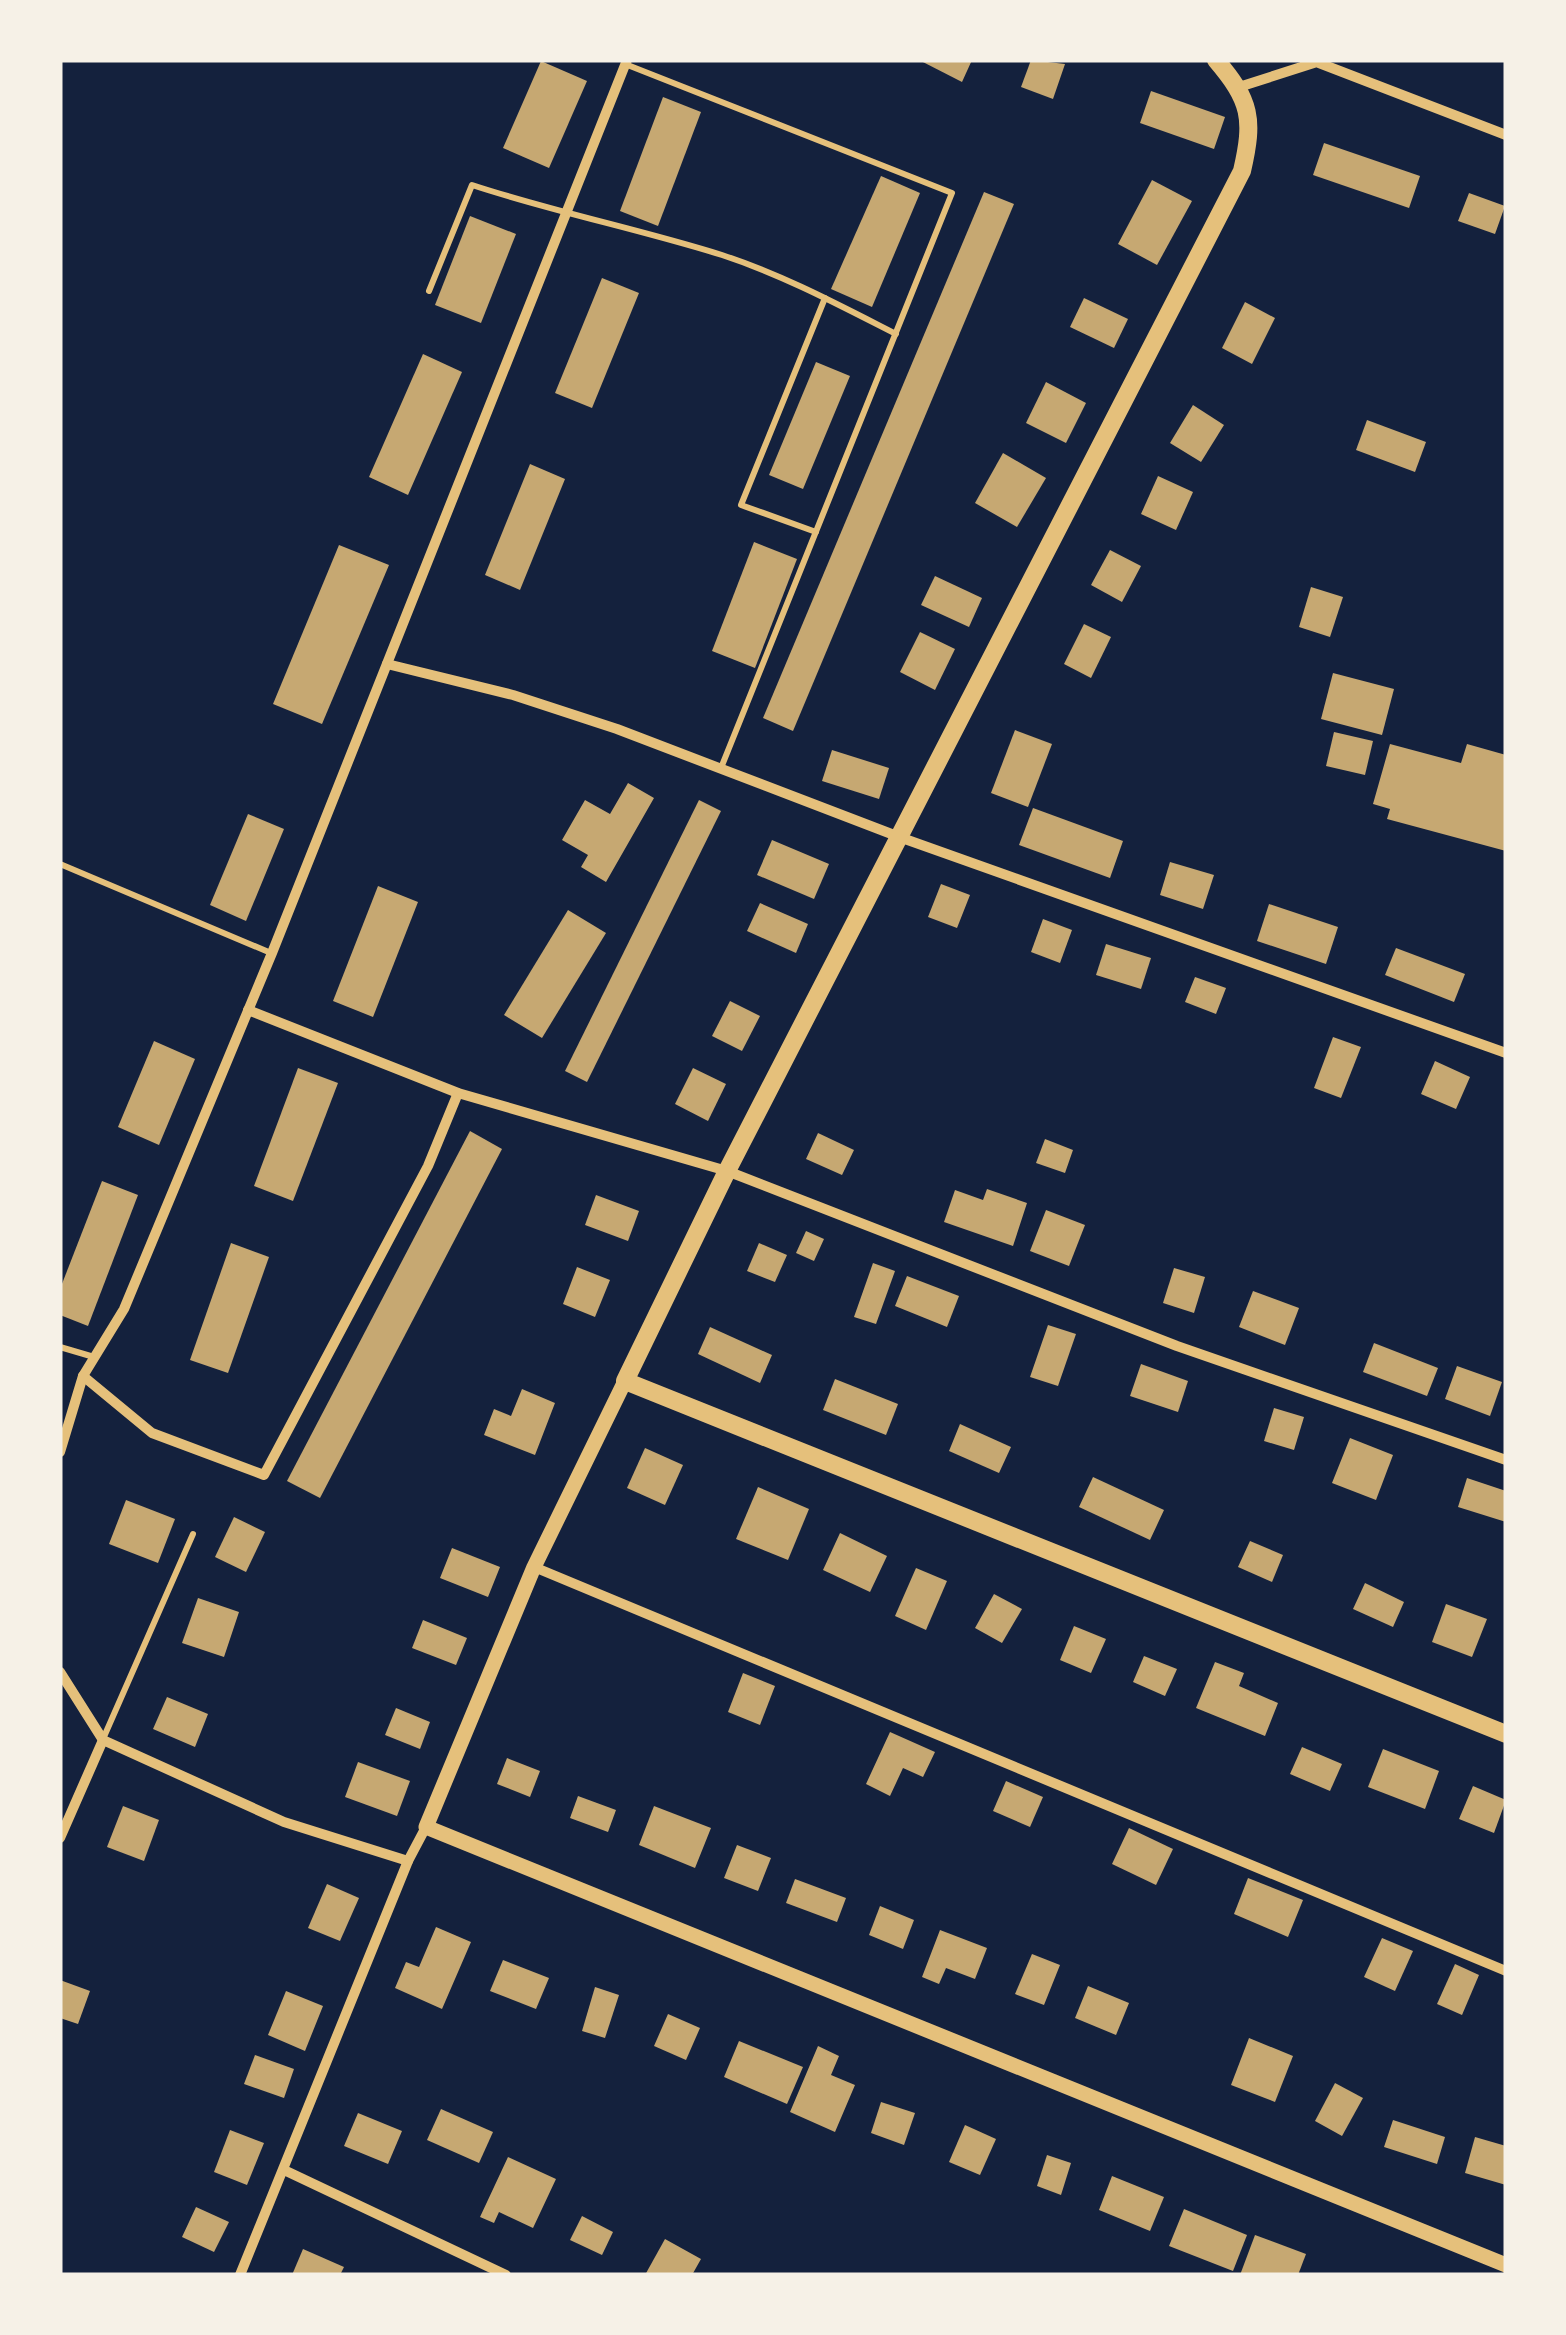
<svg xmlns="http://www.w3.org/2000/svg" width="1566" height="2335" font-family="Lato,sans-serif">
	<style>
		.building { fill: #c6a872 }
		.lines { fill: none; stroke-linecap: round; stroke-linejoin: round }
		.service { stroke: #e5c07b; stroke-width: 6 }
		.minor { stroke: #e5c07b; stroke-width: 10 }
		.tertiary { stroke: #e5c07b; stroke-width: 15 }
		.secondary { stroke: #e5c07b; stroke-width: 18 }
	</style>
	<rect width="100%" height="100%" fill="#14213d"/>
	<g class="building">
		<path d="M919,60H972L962,82Z"/>
		<path d="M1031,60L1065,64L1053,99L1021,87Z"/>
		<path d="M541,61L587,81L549,168L503,148Z"/>
		<path d="M1151,91L1225,117L1214,149L1140,123Z"/>
		<path d="M663,97L701,112L658,226L620,211Z"/>
		<path d="M1324,143L1420,176L1409,208L1313,175Z"/>
		<path d="M881,176L920,193L872,307L831,289Z"/>
		<path d="M1152,180L1192,201L1157,265L1118,244Z"/>
		<path d="M984,192L1014,204L793,731L763,718Z"/>
		<path d="M1469,193L1505,206L1495,234L1458,221Z"/>
		<path d="M470,216L516,234L481,323L435,305Z"/>
		<path d="M602,278L639,293L592,408L555,393Z"/>
		<path d="M1084,298L1128,319L1114,348L1070,327Z"/>
		<path d="M1245,302L1275,318L1252,364L1222,348Z"/>
		<path d="M423,354L462,372L408,495L369,477Z"/>
		<path d="M816,362L850,376L803,489L769,475Z"/>
		<path d="M1046,382L1086,403L1066,443L1026,423Z"/>
		<path d="M1193,405L1224,425L1201,462L1170,443Z"/>
		<path d="M1367,420L1426,442L1415,472L1356,450Z"/>
		<path d="M1003,453L1046,478L1017,527L975,503Z"/>
		<path d="M530,464L565,479L520,590L485,575Z"/>
		<path d="M1158,476L1193,492L1176,530L1141,514Z"/>
		<path d="M754,542L797,559L755,668L712,651Z"/>
		<path d="M339,545L389,565L322,724L273,704Z"/>
		<path d="M1110,550L1141,566L1122,602L1091,585Z"/>
		<path d="M935,576L982,598L969,627L921,605Z"/>
		<path d="M1311,587L1343,597L1330,637L1299,627Z"/>
		<path d="M1084,624L1111,637L1091,678L1064,664Z"/>
		<path d="M920,632L955,649L935,690L900,672Z"/>
		<path d="M1333,673L1394,689L1382,735L1321,719Z"/>
		<path d="M1015,730L1052,744L1028,807L991,793Z"/>
		<path d="M1334,732L1373,741L1365,775L1326,766Z"/>
		<path d="M1390,744L1461,763L1467,744L1506,755V851L1387,819L1390,809L1373,804Z"/>
		<path d="M832,750L889,768L879,799L822,781Z"/>
		<path d="M628,783L654,798L606,882L581,867L588,855L562,840L585,800L610,814Z"/>
		<path d="M699,800L721,811L587,1082L565,1071Z"/>
		<path d="M1033,808L1123,841L1110,878L1019,845Z"/>
		<path d="M248,814L284,829L246,921L210,905Z"/>
		<path d="M772,840L829,864L814,899L757,875Z"/>
		<path d="M1170,862L1214,875L1203,909L1160,895Z"/>
		<path d="M941,884L970,895L957,928L928,917Z"/>
		<path d="M378,886L418,902L373,1017L333,1001Z"/>
		<path d="M760,903L808,924L796,953L747,931Z"/>
		<path d="M1269,904L1338,927L1326,964L1257,941Z"/>
		<path d="M568,910L606,933L542,1038L504,1015Z"/>
		<path d="M1043,919L1072,930L1060,963L1031,952Z"/>
		<path d="M1106,944L1151,958L1141,989L1096,975Z"/>
		<path d="M1396,948L1465,974L1454,1002L1385,975Z"/>
		<path d="M1195,977L1226,988L1216,1014L1185,1002Z"/>
		<path d="M730,1001L760,1016L742,1051L712,1036Z"/>
		<path d="M1333,1037L1361,1047L1341,1098L1314,1088Z"/>
		<path d="M154,1041L195,1059L159,1145L118,1127Z"/>
		<path d="M1435,1061L1470,1077L1456,1109L1421,1094Z"/>
		<path d="M298,1068L338,1083L293,1201L254,1186Z"/>
		<path d="M693,1068L726,1084L708,1121L675,1104Z"/>
		<path d="M470,1131L502,1149L320,1498L287,1481Z"/>
		<path d="M818,1133L854,1150L842,1175L806,1159Z"/>
		<path d="M1045,1139L1073,1150L1065,1173L1036,1163Z"/>
		<path d="M102,1181L138,1195L88,1326L60,1315V1289Z"/>
		<path d="M987,1189L1027,1203L1013,1246L944,1222L955,1190L983,1200Z"/>
		<path d="M596,1195L639,1211L628,1241L585,1225Z"/>
		<path d="M1046,1210L1085,1225L1069,1266L1030,1251Z"/>
		<path d="M806,1231L824,1239L814,1261L796,1253Z"/>
		<path d="M231,1243L269,1257L228,1373L190,1360Z"/>
		<path d="M759,1243L787,1255L775,1282L747,1271Z"/>
		<path d="M873,1263L895,1271L876,1324L854,1317Z"/>
		<path d="M577,1267L610,1280L595,1317L563,1304Z"/>
		<path d="M1174,1268L1205,1277L1194,1313L1163,1303Z"/>
		<path d="M907,1276L959,1296L947,1327L895,1306Z"/>
		<path d="M1253,1291L1299,1308L1285,1345L1239,1327Z"/>
		<path d="M1048,1325L1076,1334L1058,1386L1030,1377Z"/>
		<path d="M710,1327L772,1355L760,1383L698,1354Z"/>
		<path d="M1374,1343L1438,1368L1427,1396L1363,1372Z"/>
		<path d="M1141,1364L1188,1381L1178,1412L1130,1396Z"/>
		<path d="M1457,1366L1502,1382L1490,1416L1445,1399Z"/>
		<path d="M835,1379L898,1404L886,1435L823,1410Z"/>
		<path d="M522,1389L555,1403L535,1455L484,1435L494,1409L511,1416Z"/>
		<path d="M1274,1408L1304,1417L1294,1450L1264,1441Z"/>
		<path d="M960,1424L1011,1447L999,1473L949,1451Z"/>
		<path d="M1350,1438L1393,1455L1376,1500L1332,1483Z"/>
		<path d="M645,1448L683,1465L665,1505L627,1488Z"/>
		<path d="M1093,1477L1164,1510L1150,1540L1079,1507Z"/>
		<path d="M1467,1478L1506,1491V1522L1458,1507Z"/>
		<path d="M758,1487L809,1509L788,1560L736,1539Z"/>
		<path d="M126,1500L175,1519L158,1563L109,1544Z"/>
		<path d="M234,1517L265,1532L246,1572L215,1557Z"/>
		<path d="M840,1533L887,1556L870,1592L823,1570Z"/>
		<path d="M1250,1541L1283,1555L1272,1582L1238,1567Z"/>
		<path d="M452,1548L500,1567L488,1597L440,1578Z"/>
		<path d="M916,1568L947,1581L926,1630L895,1616Z"/>
		<path d="M1365,1583L1404,1602L1393,1627L1353,1609Z"/>
		<path d="M994,1594L1022,1609L1002,1643L975,1628Z"/>
		<path d="M198,1598L239,1612L224,1657L182,1643Z"/>
		<path d="M1446,1604L1487,1619L1472,1657L1432,1642Z"/>
		<path d="M423,1620L467,1638L456,1665L412,1648Z"/>
		<path d="M1074,1626L1106,1639L1091,1673L1060,1660Z"/>
		<path d="M1144,1656L1177,1669L1165,1696L1133,1682Z"/>
		<path d="M1215,1662L1244,1673L1239,1686L1278,1703L1265,1736L1196,1708Z"/>
		<path d="M743,1673L775,1686L760,1725L728,1712Z"/>
		<path d="M167,1697L208,1714L195,1747L153,1729Z"/>
		<path d="M396,1708L430,1722L420,1749L385,1735Z"/>
		<path d="M890,1732L935,1752L923,1777L903,1768L890,1796L866,1784Z"/>
		<path d="M1302,1747L1342,1764L1330,1791L1290,1774Z"/>
		<path d="M1383,1749L1439,1771L1425,1809L1368,1787Z"/>
		<path d="M507,1758L540,1771L530,1797L497,1784Z"/>
		<path d="M358,1762L410,1781L397,1816L345,1797Z"/>
		<path d="M1006,1781L1043,1797L1030,1827L993,1811Z"/>
		<path d="M1473,1786L1506,1800L1494,1833L1459,1819Z"/>
		<path d="M578,1796L616,1810L608,1832L570,1818Z"/>
		<path d="M123,1806L159,1820L144,1861L107,1847Z"/>
		<path d="M654,1806L711,1828L695,1868L639,1845Z"/>
		<path d="M1129,1828L1173,1849L1156,1885L1112,1864Z"/>
		<path d="M737,1845L771,1858L758,1891L724,1878Z"/>
		<path d="M1248,1878L1303,1900L1288,1937L1234,1914Z"/>
		<path d="M795,1879L846,1898L837,1922L786,1903Z"/>
		<path d="M327,1884L359,1898L340,1941L308,1928Z"/>
		<path d="M880,1906L914,1920L903,1949L869,1935Z"/>
		<path d="M436,1927L471,1942L442,2009L395,1988L406,1962L419,1967Z"/>
		<path d="M940,1930L987,1948L975,1979L946,1968L939,1984L922,1977Z"/>
		<path d="M1382,1938L1413,1951L1395,1991L1364,1977Z"/>
		<path d="M1032,1954L1060,1965L1044,2005L1015,1994Z"/>
		<path d="M503,1960L549,1978L536,2009L490,1991Z"/>
		<path d="M1455,1964L1479,1975L1462,2015L1437,2004Z"/>
		<path d="M60,1980L90,1991L78,2024L60,2018Z"/>
		<path d="M1088,1986L1129,2003L1116,2035L1075,2018Z"/>
		<path d="M595,1987L619,1995L605,2038L582,2031Z"/>
		<path d="M286,1991L323,2006L305,2051L268,2035Z"/>
		<path d="M668,2014L700,2028L686,2060L654,2046Z"/>
		<path d="M1249,2038L1293,2056L1275,2102L1231,2085Z"/>
		<path d="M739,2041L803,2067L787,2104L724,2077Z"/>
		<path d="M818,2046L839,2056L831,2075L855,2085L835,2132L790,2112Z"/>
		<path d="M255,2055L294,2069L284,2098L244,2084Z"/>
		<path d="M1335,2083L1363,2098L1342,2136L1315,2121Z"/>
		<path d="M881,2102L915,2113L904,2145L871,2133Z"/>
		<path d="M441,2109L493,2132L479,2163L427,2140Z"/>
		<path d="M358,2113L402,2131L388,2164L344,2146Z"/>
		<path d="M1393,2120L1445,2137L1437,2164L1384,2147Z"/>
		<path d="M965,2125L996,2139L980,2175L949,2162Z"/>
		<path d="M230,2130L264,2143L247,2185L214,2172Z"/>
		<path d="M1475,2137L1506,2146V2185L1465,2173Z"/>
		<path d="M1047,2155L1071,2163L1061,2195L1037,2186Z"/>
		<path d="M508,2157L556,2179L533,2228L499,2212L494,2223L480,2217Z"/>
		<path d="M1112,2176L1164,2197L1150,2231L1099,2210Z"/>
		<path d="M196,2207L229,2222L214,2252L182,2237Z"/>
		<path d="M1184,2209L1247,2235L1233,2271L1169,2246Z"/>
		<path d="M582,2216L613,2232L602,2255L570,2240Z"/>
		<path d="M1255,2235L1306,2254L1298,2275H1240Z"/>
		<path d="M665,2239L701,2259L692,2275H645Z"/>
		<path d="M303,2249L344,2267L340,2275H292Z"/>
	</g>
	<g class="lines">
		<g class="service">
			<path d="M625,64L952,193L721,768"/>
			<path d="M429,291L472,185C554,212 639,229 722,255C783,275 839,305 896,334"/>
			<path d="M816,532L741,505L825,298"/>
			<path d="M60,864L271,953"/>
			<path d="M60,1347L94,1357"/>
			<path d="M103,1739L193,1534"/>
		</g>
		<g class="minor">
			<path d="M1319,63L1506,135"/>
			<path d="M1239,87L1320,61"/>
			<path d="M387,664L513,695L617,729L902,838L1506,1053"/>
			<path d="M248,1010L458,1093L727,1171L1177,1346L1506,1460"/>
			<path d="M83,1376L152,1433L264,1475L428,1166L458,1093"/>
			<path d="M60,1452L83,1376L124,1309L272,953L627,60"/>
			<path d="M534,1567L1506,1971"/>
			<path d="M60,1672L103,1740"/>
			<path d="M103,1740L284,1822L408,1861"/>
			<path d="M60,1838L103,1740"/>
			<path d="M284,2170L506,2275"/>
			<path d="M240,2275L408,1861L426,1827"/>
		</g>
		<path class="tertiary" d="M625,1381L534,1567L426,1827L1506,2265"/>
		<path class="secondary" d="M1216,60C1251,101 1254,119 1242,171L727,1171L625,1381L1506,1734"/>
	</g>
	<rect width="1566" height="2335" fill="none" stroke="#f6f1e7" stroke-width="125"/>
</svg>
